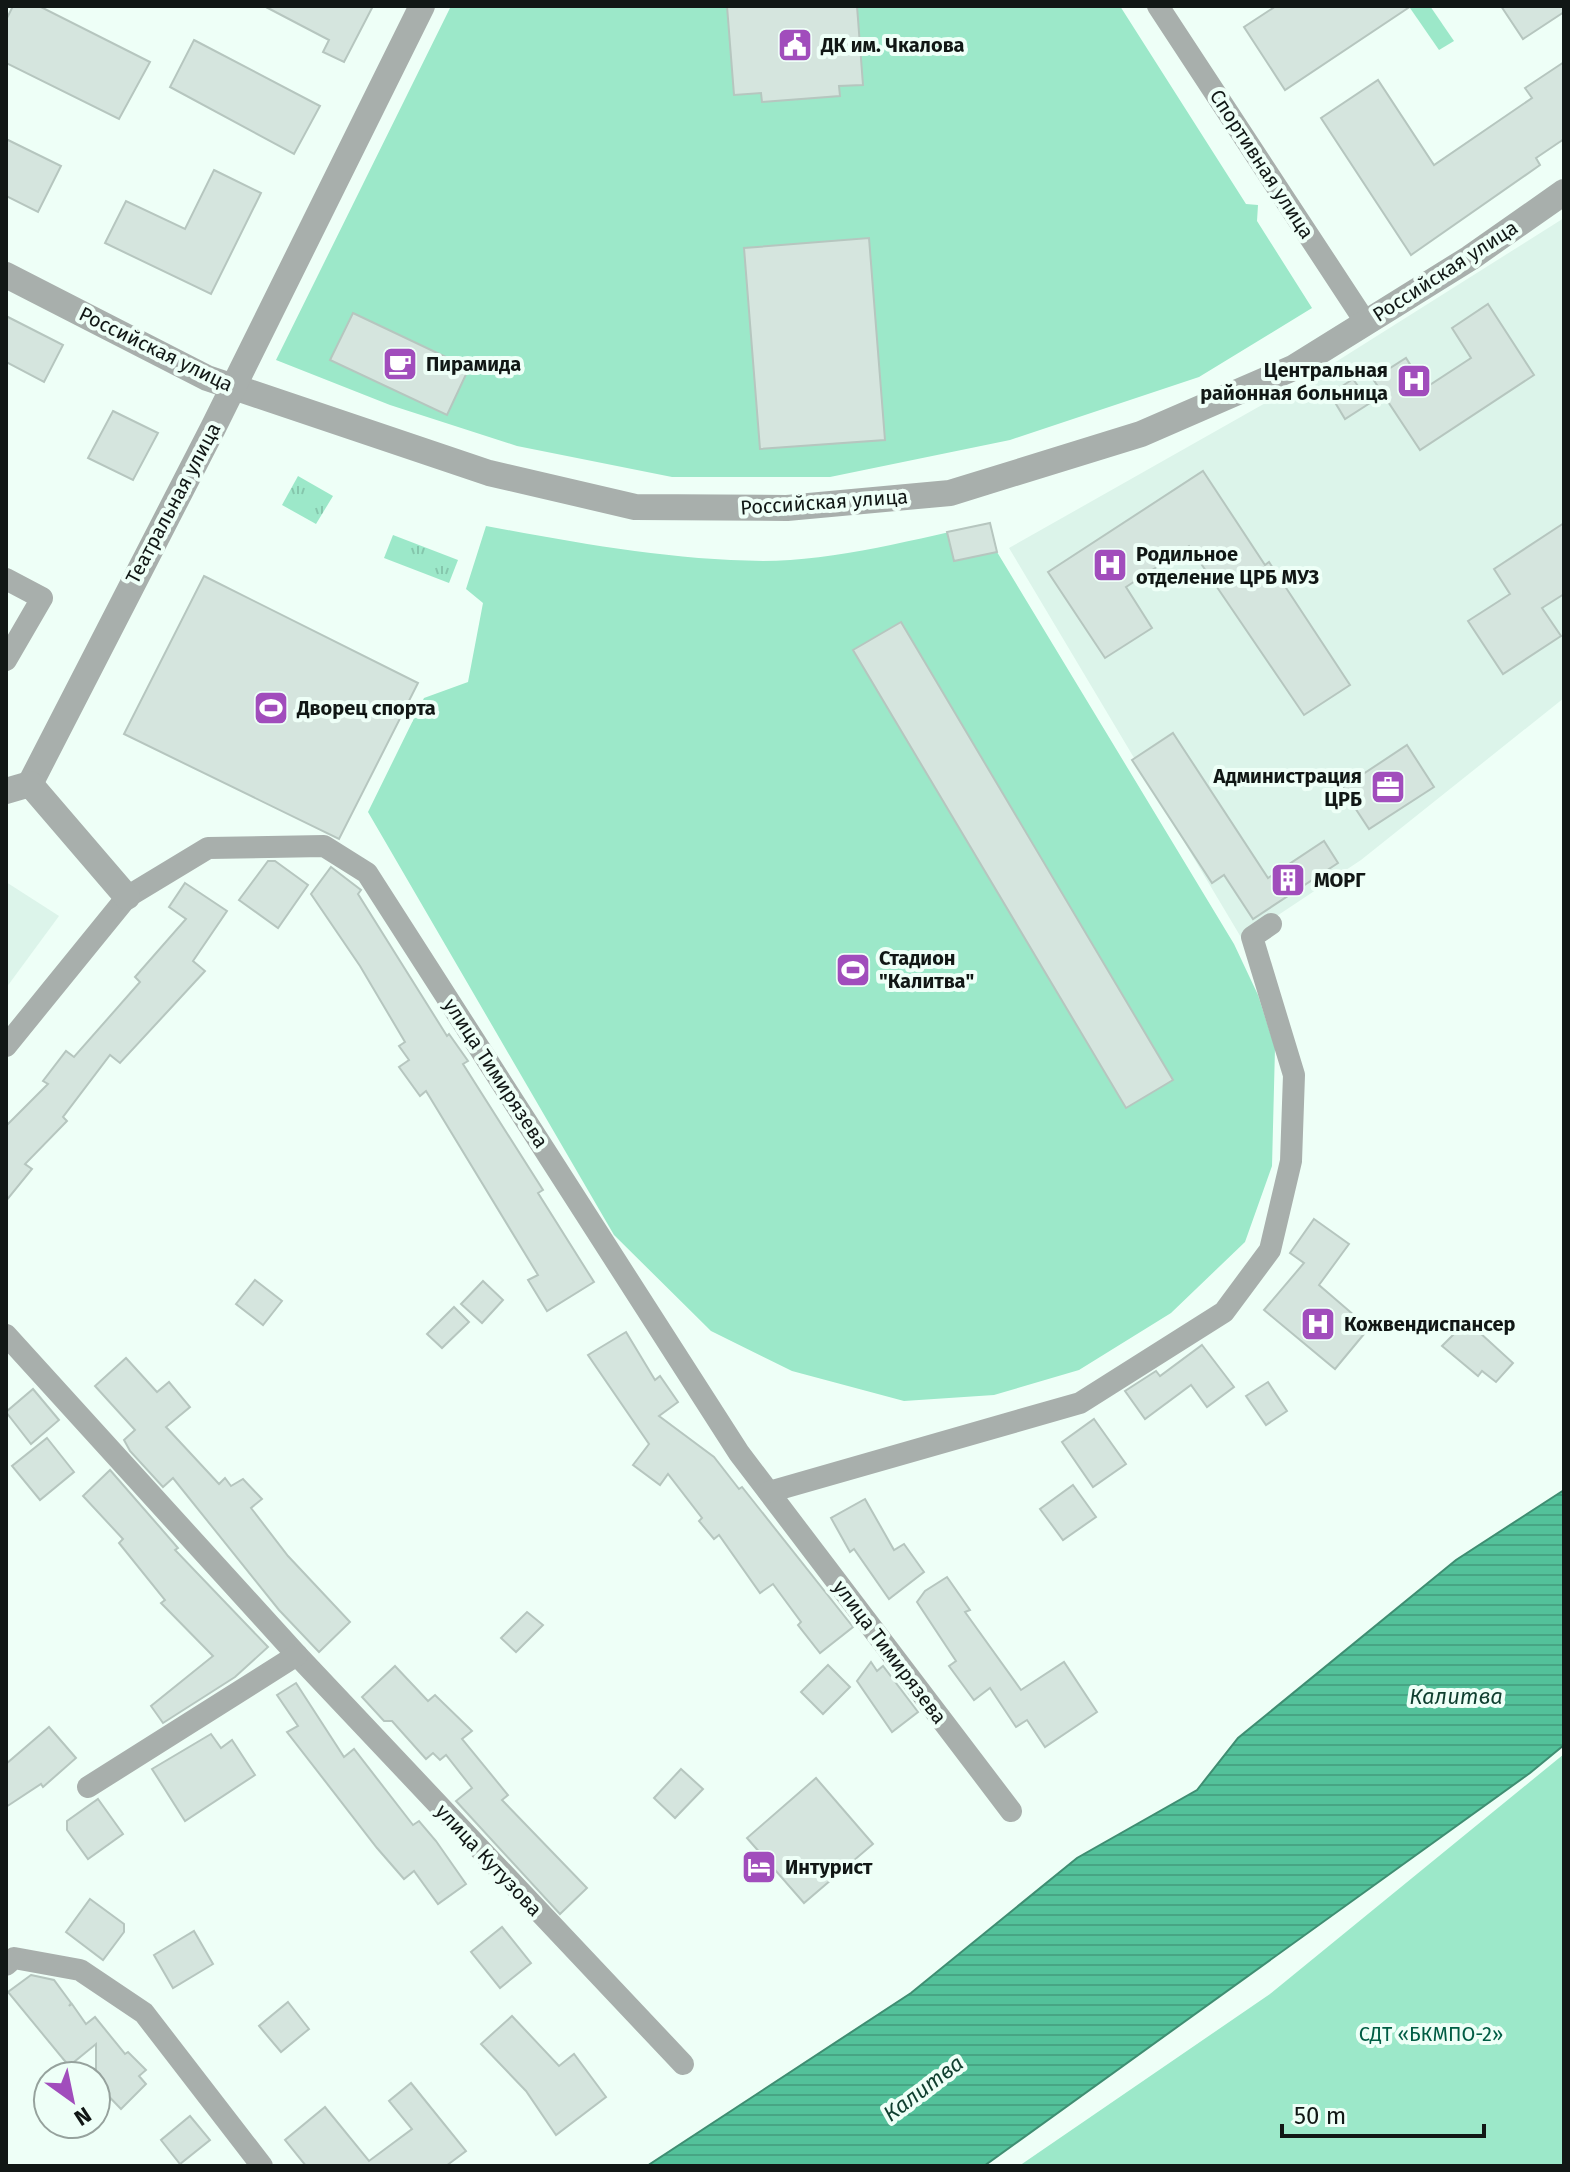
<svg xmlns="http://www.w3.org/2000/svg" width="1570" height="2172" font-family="'Fira Sans',sans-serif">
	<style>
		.built { fill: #dcf4ea }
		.grass { fill: url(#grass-tufts) }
		.green { fill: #9ce8c9 }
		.water { fill: url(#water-rules); stroke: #3f8e72; stroke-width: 2 }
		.building { fill: #d5e5de; stroke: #b6c6bf; stroke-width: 2 }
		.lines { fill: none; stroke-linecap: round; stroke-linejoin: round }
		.minor { stroke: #a8afac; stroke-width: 22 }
		.tertiary { stroke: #a8afac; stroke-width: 26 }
		.labels { text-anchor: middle; stroke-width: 8; stroke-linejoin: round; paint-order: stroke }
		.poi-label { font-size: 20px; font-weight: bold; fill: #111715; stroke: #eefff7; text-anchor: start }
		.street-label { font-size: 20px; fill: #111715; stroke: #eefff7 }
		.park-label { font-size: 20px; fill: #005d44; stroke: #eefff7 }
		.water-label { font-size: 22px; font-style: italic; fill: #0f3f2f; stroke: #eefff7 }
	</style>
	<defs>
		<pattern id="grass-tufts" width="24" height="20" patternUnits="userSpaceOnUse" patternTransform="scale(2)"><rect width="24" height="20" fill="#9ce8c9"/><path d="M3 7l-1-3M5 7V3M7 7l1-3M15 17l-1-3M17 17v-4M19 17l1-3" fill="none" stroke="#85c6ac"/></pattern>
		<pattern id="water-rules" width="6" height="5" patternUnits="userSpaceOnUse" patternTransform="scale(2)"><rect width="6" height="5" fill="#53c19a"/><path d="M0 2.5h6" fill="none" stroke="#47a584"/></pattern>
	</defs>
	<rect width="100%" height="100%" fill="#eefff7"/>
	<g class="built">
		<path d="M1564,218V698L1361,860L1242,939L1009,548L1315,375Z"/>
		<path d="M6,882L59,916L6,988Z"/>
	</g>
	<g class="grass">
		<path d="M298,476L333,496L316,524L282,505Z"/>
		<path d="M393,535L458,560L449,583L384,558Z"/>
	</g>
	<g class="green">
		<path d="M451,6H1120L1246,204L1258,205L1257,221L1312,308L1199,377L1010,440L830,477H672L517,446L390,405L276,360Z"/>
		<path d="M1413,6H1430L1454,41L1439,50L1410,8Z"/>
		<path d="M990,523L997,552L1234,944L1258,995L1275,1048L1272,1166L1245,1242L1171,1313L1079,1370L994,1395L904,1401L792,1371L711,1331L614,1235L368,812L424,698L468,682L483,603L466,589L486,526C578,543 669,560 763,561C834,561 921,538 990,523Z"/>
		<path d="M1564,1754V2166H1019L1270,1994Z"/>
	</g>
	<path class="water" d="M1564,1490V1745L1530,1773L984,2166H647L911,1993L1077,1858L1197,1790L1238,1738L1456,1560Z"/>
	<g class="building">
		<path d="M13,6H39L150,62L119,119L6,63V20Z"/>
		<path d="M264,6H373L344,62L323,52L329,40Z"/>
		<path d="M727,6H857L863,85L839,86L840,96L762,102L761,93L734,95Z"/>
		<path d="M1276,6H1411L1285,90L1244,27Z"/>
		<path d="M1501,6H1564V12L1523,39Z"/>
		<path d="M194,40L320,106L294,154L170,87Z"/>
		<path d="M1564,62V139L1536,158L1540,165L1411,255L1321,118L1378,80L1434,165L1532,98L1525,88Z"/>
		<path d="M6,139L61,166L38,212L6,196Z"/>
		<path d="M214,170L261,193L211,294L105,243L126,201L185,229Z"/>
		<path d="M869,238L885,440L760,449L744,248Z"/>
		<path d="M1488,304L1534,375L1420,450L1373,379L1406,358L1425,388L1471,358L1452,328Z"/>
		<path d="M353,313L469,368L447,415L330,360Z"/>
		<path d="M6,316L63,345L44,382L6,362Z"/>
		<path d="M1353,379L1370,403L1345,419L1330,394Z"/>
		<path d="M113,411L158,433L133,480L88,458Z"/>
		<path d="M1203,471L1265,565L1269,562L1350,685L1304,715L1189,546L1126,587L1152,628L1105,658L1048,572Z"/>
		<path d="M990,523L997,552L954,561L947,532Z"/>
		<path d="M1564,523V594L1542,608L1561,636L1503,674L1468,621L1510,594L1494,569Z"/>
		<path d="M204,576L418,683L339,839L124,734Z"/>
		<path d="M901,622L1173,1080L1126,1108L853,650Z"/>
		<path d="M1173,733L1268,878L1324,841L1338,863L1253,919L1224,875L1212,883L1132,760Z"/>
		<path d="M1407,745L1434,787L1369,829L1342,788Z"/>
		<path d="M268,861H275L308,885L278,928L239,900Z"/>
		<path d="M331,867L361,890L358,894L447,1036L449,1034L468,1061L463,1064L543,1190L538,1193L594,1282L547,1311L528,1280L538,1275L426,1091L420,1096L399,1067L409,1060L399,1046L405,1042L360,966L311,894Z"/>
		<path d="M185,883L227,911L193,961L205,971L120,1063L110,1055L63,1117L67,1121L25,1164L32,1169L6,1201V1126L48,1084L43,1081L66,1051L74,1057L140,982L135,977L186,919L169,907Z"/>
		<path d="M1314,1219L1349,1244L1319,1285L1369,1328L1335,1369L1264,1310L1304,1263L1290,1253Z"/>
		<path d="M255,1280L282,1301L263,1325L236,1304Z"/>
		<path d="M483,1281L503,1300L482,1323L461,1304Z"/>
		<path d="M454,1307L469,1322L442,1348L427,1334Z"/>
		<path d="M1467,1321L1513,1363L1496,1382L1482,1371L1478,1376L1442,1346Z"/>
		<path d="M626,1332L655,1380L660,1376L678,1402L659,1416L714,1457L739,1489L742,1487L853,1627L820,1653L798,1625L801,1622L773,1584L760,1593L719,1535L714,1539L699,1521L702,1518L668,1474L660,1485L633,1465L649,1444L588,1355Z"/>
		<path d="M1202,1345L1234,1387L1207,1407L1191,1385L1145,1419L1125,1391L1156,1371L1160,1376Z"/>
		<path d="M126,1358L157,1392L169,1382L190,1407L166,1427L219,1484L225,1478L231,1486L243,1479L262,1499L251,1508L288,1556L350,1622L319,1652L279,1610L173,1478L163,1487L130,1451L124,1440L135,1430L95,1386Z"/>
		<path d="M1268,1382L1287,1411L1266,1425L1246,1396Z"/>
		<path d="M33,1389L59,1420L31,1444L6,1412Z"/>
		<path d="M1094,1419L1126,1464L1093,1487L1062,1442Z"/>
		<path d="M47,1438L74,1472L40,1500L12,1466Z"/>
		<path d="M110,1470L178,1548L175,1550L268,1647L235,1677L163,1723L151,1706L213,1656L161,1603L165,1600L119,1543L123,1539L83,1496Z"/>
		<path d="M1073,1485L1096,1517L1063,1540L1040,1509Z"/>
		<path d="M865,1499L894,1550L904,1544L924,1572L889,1599L854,1549L850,1552L831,1518Z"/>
		<path d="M947,1577L970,1610L965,1612L1021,1690L1064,1662L1097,1712L1045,1747L1027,1720L1016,1727L990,1688L974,1700L949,1666L956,1661L917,1602L925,1591Z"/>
		<path d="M527,1612L543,1625L516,1652L501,1638Z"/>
		<path d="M871,1662L877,1671L883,1666L918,1712L892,1732L857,1681Z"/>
		<path d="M828,1665L850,1687L823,1714L801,1692Z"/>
		<path d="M395,1666L428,1701L435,1695L472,1731L462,1739L508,1795L502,1800L587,1888L560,1914L456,1801L472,1788L446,1755L440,1760L433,1753L426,1759L392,1721H384L362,1697Z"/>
		<path d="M296,1683L344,1757L354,1749L413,1825L419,1821L436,1841L466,1884L438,1904L414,1871L404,1879L377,1848L287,1732L298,1726L277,1695Z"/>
		<path d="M49,1727L76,1758L43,1787L41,1784L6,1807V1764Z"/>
		<path d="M211,1734L221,1748L232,1740L255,1775L185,1821L152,1769Z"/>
		<path d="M681,1769L703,1789L675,1818L654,1798Z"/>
		<path d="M816,1778L873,1844L804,1903L747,1838Z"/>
		<path d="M98,1799L123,1834L88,1859L67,1830V1821Z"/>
		<path d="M90,1899L124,1924V1932L103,1960L66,1932Z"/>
		<path d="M502,1927L531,1963L500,1988L471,1952Z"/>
		<path d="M194,1931L213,1964L173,1988L154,1955Z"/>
		<path d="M31,1975L54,1980L71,2003L69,2006L72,2004L86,2024L95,2017L125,2054L128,2052L146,2070L139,2076L146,2084L121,2109L96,2083V2044L69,2066L8,1992Z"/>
		<path d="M288,2002L309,2029L281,2052L259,2026Z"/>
		<path d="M512,2016L559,2066L574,2054L606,2097L556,2135L526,2091L481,2044Z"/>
		<path d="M411,2083L466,2151L446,2166H306L285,2140L325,2107L369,2161L412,2129L389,2101Z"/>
		<path d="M190,2116L210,2140L180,2164L161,2140Z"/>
	</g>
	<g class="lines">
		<g class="minor">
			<path d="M1158,6L1366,323"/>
			<path d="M6,579L42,598L6,660"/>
			<path d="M6,1046L127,897L208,848L324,846L367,873L739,1453L1011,1811"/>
			<path d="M6,1335L297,1655L683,2064"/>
			<path d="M769,1492L1080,1403L1224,1312L1270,1250L1291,1161L1294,1075L1252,937L1271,924"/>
			<path d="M88,1787L297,1655"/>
			<path d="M6,1965L14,1958L80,1970L144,2013L262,2166"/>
		</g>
		<g class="tertiary">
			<path d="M6,275L207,378L489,473L635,507L787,508L950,493L1141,434L1293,368L1470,258L1564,192"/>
			<path d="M30,784L213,428L422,6"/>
			<path d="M6,791L30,784L127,897"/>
		</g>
	</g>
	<defs>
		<g id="civic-square" transform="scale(1.8)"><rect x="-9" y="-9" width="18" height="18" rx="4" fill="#a14dbc" stroke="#eefff7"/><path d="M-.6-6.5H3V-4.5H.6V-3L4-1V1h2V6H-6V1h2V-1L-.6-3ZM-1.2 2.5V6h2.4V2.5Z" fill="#fff"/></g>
		<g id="cafe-square" transform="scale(1.8)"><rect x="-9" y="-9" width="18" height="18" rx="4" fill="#a14dbc" stroke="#eefff7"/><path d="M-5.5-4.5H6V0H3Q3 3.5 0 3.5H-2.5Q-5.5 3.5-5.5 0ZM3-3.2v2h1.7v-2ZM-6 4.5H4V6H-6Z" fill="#fff"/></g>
		<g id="hospital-square" transform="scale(1.8)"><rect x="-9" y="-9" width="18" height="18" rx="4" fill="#a14dbc" stroke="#eefff7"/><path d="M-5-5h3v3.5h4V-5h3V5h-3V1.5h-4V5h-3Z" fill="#fff"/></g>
		<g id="stadium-square" transform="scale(1.8)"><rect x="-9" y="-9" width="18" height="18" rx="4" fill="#a14dbc" stroke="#eefff7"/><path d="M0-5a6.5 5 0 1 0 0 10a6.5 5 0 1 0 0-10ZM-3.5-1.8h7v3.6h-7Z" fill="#fff"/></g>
		<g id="office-square" transform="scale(1.8)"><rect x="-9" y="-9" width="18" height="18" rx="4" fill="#a14dbc" stroke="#eefff7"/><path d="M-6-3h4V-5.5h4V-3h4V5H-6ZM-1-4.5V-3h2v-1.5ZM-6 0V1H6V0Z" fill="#fff"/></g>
		<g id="building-square" transform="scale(1.8)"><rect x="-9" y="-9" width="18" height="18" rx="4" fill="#a14dbc" stroke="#eefff7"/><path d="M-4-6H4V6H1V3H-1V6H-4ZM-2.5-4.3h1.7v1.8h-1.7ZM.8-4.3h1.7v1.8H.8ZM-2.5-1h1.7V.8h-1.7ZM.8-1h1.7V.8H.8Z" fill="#fff"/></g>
		<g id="hotel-square" transform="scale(1.8)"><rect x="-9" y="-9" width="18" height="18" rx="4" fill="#a14dbc" stroke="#eefff7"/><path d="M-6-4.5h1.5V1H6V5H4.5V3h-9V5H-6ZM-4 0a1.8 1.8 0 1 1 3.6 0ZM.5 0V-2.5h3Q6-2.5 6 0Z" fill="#fff"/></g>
	</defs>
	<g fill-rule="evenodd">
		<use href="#civic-square" x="795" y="45"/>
		<use href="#cafe-square" x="400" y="364"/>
		<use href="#hospital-square" x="1414" y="381"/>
		<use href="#hospital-square" x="1110" y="565"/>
		<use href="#stadium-square" x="271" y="708"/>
		<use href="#office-square" x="1388" y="787"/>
		<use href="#building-square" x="1288" y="880"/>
		<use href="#stadium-square" x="853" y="970"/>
		<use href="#hospital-square" x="1318" y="1324"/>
		<use href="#hotel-square" x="759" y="1867"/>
	</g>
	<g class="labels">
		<g class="poi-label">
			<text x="821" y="52">ДК им. Чкалова</text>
			<text x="426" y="371">Пирамида</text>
			<text x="1388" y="377" text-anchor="end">Центральная<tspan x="1388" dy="23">районная больница</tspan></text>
			<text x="1136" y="561">Родильное<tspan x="1136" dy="23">отделение ЦРБ МУЗ</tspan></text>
			<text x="297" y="715">Дворец спорта</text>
			<text x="1362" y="783" text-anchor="end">Администрация<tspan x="1362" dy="23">ЦРБ</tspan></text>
			<text x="1314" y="887">МОРГ</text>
			<text x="879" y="965">Стадион<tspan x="879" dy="23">"Калитва"</tspan></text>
			<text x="1344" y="1331">Кожвендиспансер</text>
			<text x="785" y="1874">Интурист</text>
		</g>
		<g class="street-label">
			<text transform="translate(1262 164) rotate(57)" y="7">Спортивная улица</text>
			<text transform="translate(1445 271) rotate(-33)" y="7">Российская улица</text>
			<text transform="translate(156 349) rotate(26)" y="7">Российская улица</text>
			<text transform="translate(824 502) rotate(-4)" y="7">Российская улица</text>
			<text transform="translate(173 503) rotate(-62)" y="7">Театральная улица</text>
			<text transform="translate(496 1073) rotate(57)" y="7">улица Тимирязева</text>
			<text transform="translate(890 1652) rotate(53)" y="7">улица Тимирязева</text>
			<text transform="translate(489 1860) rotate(47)" y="7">улица Кутузова</text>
		</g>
		<g class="park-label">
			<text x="1431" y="2041">СДТ «БКМПО-2»</text>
		</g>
		<g class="water-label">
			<text x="1456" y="1704">Калитва</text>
			<text transform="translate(923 2088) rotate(-37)" y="8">Калитва</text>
		</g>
	</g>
	<rect width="1570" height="2172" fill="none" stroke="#111715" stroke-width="16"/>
	<g transform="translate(72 2100) rotate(147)"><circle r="38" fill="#eefff7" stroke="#96a29d" stroke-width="2"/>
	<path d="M0-6L14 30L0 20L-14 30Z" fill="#a14dbc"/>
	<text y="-12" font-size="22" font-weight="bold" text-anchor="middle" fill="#111715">N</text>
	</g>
	<path d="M1282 2124v12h202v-12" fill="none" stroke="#111715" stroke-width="4"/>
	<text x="1294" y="2124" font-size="24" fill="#111715" stroke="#eefff7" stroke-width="6" paint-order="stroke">50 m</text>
</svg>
